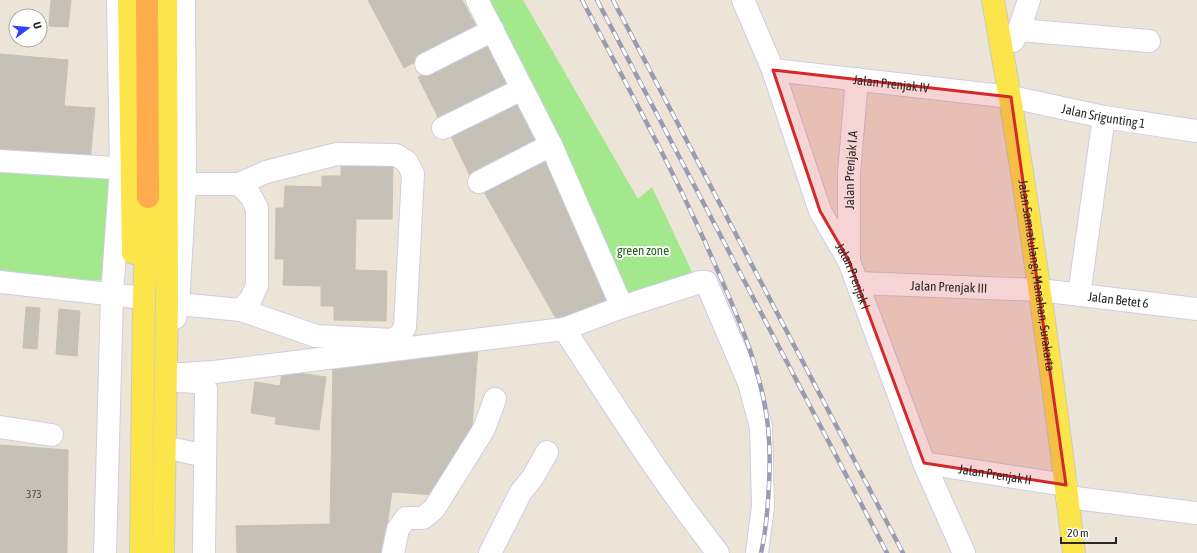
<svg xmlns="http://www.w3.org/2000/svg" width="1197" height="553" font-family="'Asap Condensed',sans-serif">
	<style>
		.green { fill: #a3e88d }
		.building { fill: #c6c1b7; stroke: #c6c1b1 }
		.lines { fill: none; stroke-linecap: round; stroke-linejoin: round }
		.minor-casing { stroke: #cccee2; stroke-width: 24 }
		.major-casing { stroke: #cbcbcb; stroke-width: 24 }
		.highway-casing { stroke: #cbcbcb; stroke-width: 24 }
		.minor { stroke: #fff; stroke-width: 22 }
		.major { stroke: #fce54b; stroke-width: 22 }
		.highway { stroke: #ffac4e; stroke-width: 22 }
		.rail-casing { stroke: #999bb4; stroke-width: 4.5 }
		.rail { stroke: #fff; stroke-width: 3; stroke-dasharray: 9; stroke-linecap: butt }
		.marked { fill: #d62828; fill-opacity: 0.2; stroke: #d62828; stroke-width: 3; stroke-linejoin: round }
		.labels { text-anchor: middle; stroke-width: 4; stroke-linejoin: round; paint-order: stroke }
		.number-label { font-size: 11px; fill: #4f4e4b }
		.street-label { font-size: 13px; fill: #272727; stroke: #fff }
		.park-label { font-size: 13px; fill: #1c6813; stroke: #fff }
	</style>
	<rect width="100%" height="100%" fill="#ece5d7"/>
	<g class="green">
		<path d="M486,0H523L638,199L652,187L694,276L624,297Z"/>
		<path d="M0,165L115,175L112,281L0,275Z"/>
	</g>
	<g class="building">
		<path d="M51,0H71L68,27L49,26Z"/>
		<path d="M368,0H462L477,28L404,68Z"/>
		<path d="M489,42L511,86L440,121L418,77Z"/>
		<path d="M0,54L68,60L64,106L95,108L90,161L0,153Z"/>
		<path d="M520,98L541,142L470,176L449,132Z"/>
		<path d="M551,156L612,304L558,322L484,192Z"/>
		<path d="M341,162L393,163L392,219H356L355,270L387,271L386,321L334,320V306H321V286L283,285L284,259H275L276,208H284L285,186L322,187V176H341Z"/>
		<path d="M26,307L40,308L37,349L23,348Z"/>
		<path d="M59,309L80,311L77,356L56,354Z"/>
		<path d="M478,348L471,439L439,495L392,492L383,553H237L236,526L330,524L333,363Z"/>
		<path d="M282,371L326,377L319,430L275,424L276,417L251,413L255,382L280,386Z"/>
		<path d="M0,445L68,450L67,553H0Z"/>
	</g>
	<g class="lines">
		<g class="minor-casing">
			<g id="minor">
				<path d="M477,0L551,145L622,307"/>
				<path id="s1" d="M743,0L773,70L820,211L849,261L924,463L964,553"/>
				<path d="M1019,30L1149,41"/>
				<path d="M1013,41L1019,30L1029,0"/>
				<path d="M426,64L493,30"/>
				<path id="s2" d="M773,70L1011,97L1104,117L1197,131"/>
				<path d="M443,128L522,89"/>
				<path d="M0,161L131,169"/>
				<path d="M479,182L551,145"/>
				<path d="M239,184L250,195L257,208V285L251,299L241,310"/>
				<path id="s3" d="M849,261V173L857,79"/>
				<path d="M0,282L144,298"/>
				<path id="s4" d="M858,283L1040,290L1197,309"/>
				<path d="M1079,295L1104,117"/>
				<path d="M178,304L241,310L316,336L393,340L400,335L405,327L413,174L407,162L396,155L337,154L266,172L239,184H185"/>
				<path d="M175,318L178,304L185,184L184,0"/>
				<path d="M564,329C614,405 662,482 718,553"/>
				<path d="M166,375L214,372L564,329L622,307L700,282H706L749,383L761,427L763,506L757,553"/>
				<path d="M178,381C189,382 200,380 206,389L204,553"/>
				<path d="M0,427L52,435"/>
				<path d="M165,447L205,456"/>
				<path id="s5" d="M924,463L1066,485"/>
				<path d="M1067,497L1197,513"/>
				<path d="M105,553L112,294L121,169L118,0"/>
				<path d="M393,553L398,529L406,518H423L434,509L484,429L495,399"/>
				<path d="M490,553L521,492L533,477L547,452"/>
			</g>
		</g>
		<g class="major-casing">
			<g id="major">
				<path d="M129,0L133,253"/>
				<path id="s6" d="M993,0C1026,184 1052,368 1074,553"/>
				<path d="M141,553L144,298L148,197"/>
				<path d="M163,553L167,302L166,0"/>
			</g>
		</g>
		<g class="highway-casing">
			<path id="highway" d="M147,0L148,197"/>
		</g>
		<use href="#minor" class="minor"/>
		<use href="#major" class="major"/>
		<use href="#highway" class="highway"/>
		<g class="rail-casing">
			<g id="rail">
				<path d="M582,0C624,80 668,160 705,242C731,302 761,362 768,427C770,446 770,465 769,484C768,507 766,531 761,553"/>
				<path d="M597,0L887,553"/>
				<path d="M613,0L903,553"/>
			</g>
		</g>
		<use href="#rail" class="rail"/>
	</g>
	<path class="marked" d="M773,70L1011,97L1066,485L924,463L849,261L820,211Z"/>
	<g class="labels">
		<g class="number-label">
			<text x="34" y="498">373</text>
		</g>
		<g class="street-label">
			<text dy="5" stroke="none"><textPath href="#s2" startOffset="119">Jalan Prenjak IV</textPath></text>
			<text dy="5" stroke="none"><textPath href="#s2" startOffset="334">Jalan Srigunting 1</textPath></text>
			<text dy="5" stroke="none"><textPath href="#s3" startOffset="91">Jalan Prenjak I.A</textPath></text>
			<text dy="5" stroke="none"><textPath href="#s6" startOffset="279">Jalan Samratulangi, Manahan, Surakarta</textPath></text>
			<text dy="5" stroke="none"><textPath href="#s1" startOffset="298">Jalan Prenjak I</textPath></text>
			<text dy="5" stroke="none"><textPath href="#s4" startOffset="91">Jalan Prenjak III</textPath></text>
			<text dy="5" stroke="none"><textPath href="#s4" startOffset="261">Jalan Betet 6</textPath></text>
			<text dy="5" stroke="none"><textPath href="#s5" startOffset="72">Jalan Prenjak II</textPath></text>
		</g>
		<g class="park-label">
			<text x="643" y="255">green zone</text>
		</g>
	</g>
	<g transform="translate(28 28) rotate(74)"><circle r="19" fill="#ffffff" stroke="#a9a9a9"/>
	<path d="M0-3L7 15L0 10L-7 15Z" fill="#3042ff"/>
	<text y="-6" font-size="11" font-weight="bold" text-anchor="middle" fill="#272727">U</text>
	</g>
	<path d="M1061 537v6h55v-6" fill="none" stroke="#272727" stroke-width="2"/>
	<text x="1067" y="537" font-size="12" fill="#272727" stroke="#ffffff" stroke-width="3" paint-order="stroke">20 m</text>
</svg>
